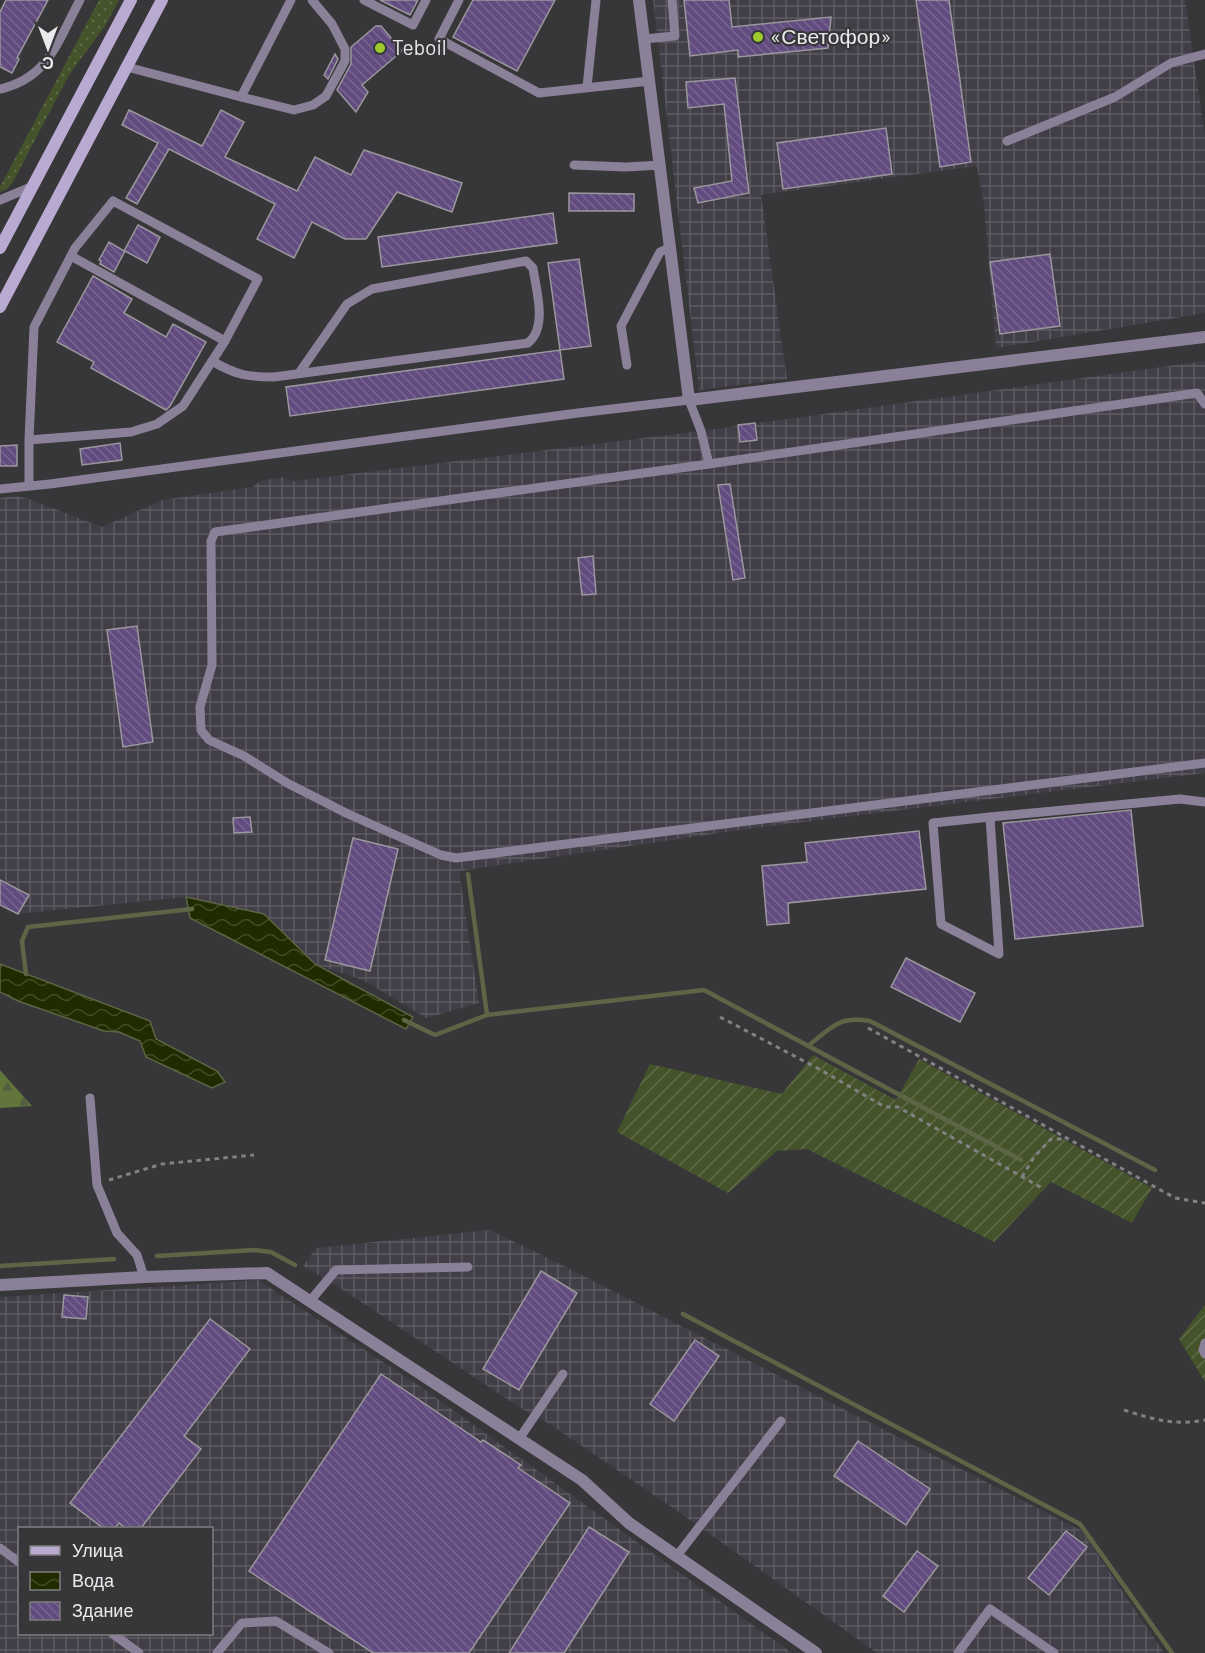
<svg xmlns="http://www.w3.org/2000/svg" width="1205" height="1653" font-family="Barlow,sans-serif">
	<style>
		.industrial { fill: url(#industrial-grid); fill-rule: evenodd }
		.grass { fill: url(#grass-dots) }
		.forest { fill: url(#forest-firs) }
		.garden { fill: url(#garden-furrows) }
		.water { fill: url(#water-waves); stroke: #5d6546; stroke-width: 1.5 }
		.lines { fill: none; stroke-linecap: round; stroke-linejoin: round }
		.stream { stroke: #5d6546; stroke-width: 4.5 }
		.building { fill: url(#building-back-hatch); stroke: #9a989c; stroke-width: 1.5 }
		.path { stroke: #828183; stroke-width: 3; stroke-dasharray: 4.5 4.5; stroke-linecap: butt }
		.service { stroke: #8a8199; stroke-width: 9 }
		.minor { stroke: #8a8199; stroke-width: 12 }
		.secondary { stroke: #b9aad2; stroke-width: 12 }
		.poi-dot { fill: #9fca2e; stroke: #373639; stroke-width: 2 }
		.labels { text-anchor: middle; stroke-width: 4.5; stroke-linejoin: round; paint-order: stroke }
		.poi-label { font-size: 21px; fill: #eae9eb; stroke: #373639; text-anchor: start }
	</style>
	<defs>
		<pattern id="industrial-grid" width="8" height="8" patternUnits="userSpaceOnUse" patternTransform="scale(1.5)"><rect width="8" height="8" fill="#413e47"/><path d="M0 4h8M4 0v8" fill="none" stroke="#5d5a62"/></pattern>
		<pattern id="grass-dots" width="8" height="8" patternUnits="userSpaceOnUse" patternTransform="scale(1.5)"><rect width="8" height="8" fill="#45532a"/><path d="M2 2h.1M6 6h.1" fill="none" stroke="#606c49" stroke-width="1.8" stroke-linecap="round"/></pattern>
		<pattern id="forest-firs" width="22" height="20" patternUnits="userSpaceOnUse" patternTransform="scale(1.5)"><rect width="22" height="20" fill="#62763c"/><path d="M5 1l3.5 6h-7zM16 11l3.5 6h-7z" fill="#545e41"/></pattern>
		<pattern id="garden-furrows" width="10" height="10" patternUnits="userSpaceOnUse" patternTransform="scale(1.5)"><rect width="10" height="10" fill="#45532a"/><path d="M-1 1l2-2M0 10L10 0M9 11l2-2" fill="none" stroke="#606c49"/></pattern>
		<pattern id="water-waves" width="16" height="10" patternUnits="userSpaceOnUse" patternTransform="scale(1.5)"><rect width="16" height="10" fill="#202c00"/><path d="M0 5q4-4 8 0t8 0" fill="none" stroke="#414b25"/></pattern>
		<pattern id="building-back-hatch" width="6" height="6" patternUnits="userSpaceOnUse" patternTransform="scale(1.5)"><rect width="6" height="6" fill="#614b7f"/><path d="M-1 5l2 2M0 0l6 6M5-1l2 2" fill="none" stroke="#786591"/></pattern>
	</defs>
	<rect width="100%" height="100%" fill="#373639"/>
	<g class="industrial">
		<path d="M653,0H1185L1205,136V313L996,348L984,205L977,166L761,195L787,379L699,390Z"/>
		<path d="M1205,361V773L754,828L459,871L479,1003L426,1018L363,980L315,964L264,914L186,897L18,914L0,905V498L16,496L29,499L102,527L162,500L253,487L260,481L283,477L294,481L701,431Z"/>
		<path d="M490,1230L560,1264L1082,1531L1164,1653H877L686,1517L548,1423L522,1409L340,1288L303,1266L316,1248Z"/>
		<path d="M258,1280L418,1385L792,1653H0V1297ZM20,1528H212V1634H20Z"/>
	</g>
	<path class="grass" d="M99,0H119L105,26L69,75L13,182L7,189L0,192V187Z"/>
	<path class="forest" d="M0,1070L32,1106L0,1108Z"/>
	<g class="garden">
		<path d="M813,1055L896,1100L919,1059L1152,1188L1132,1223L1051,1182L994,1242L807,1149L777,1151L728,1193L617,1132L650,1064L782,1094Z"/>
		<path d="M1205,1305V1382L1179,1339Z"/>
	</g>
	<g class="water">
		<path d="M186,897L264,914L315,964L413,1017L406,1029L190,918Z"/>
		<path d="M0,964L150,1021L156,1039L217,1071L225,1082L212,1088L146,1057L140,1041L119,1032L104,1031L18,1001L0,992Z"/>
	</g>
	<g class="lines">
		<g class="stream">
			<path d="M468,874L487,1015L704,990L1021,1160"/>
			<path d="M26,974L22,941L28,927L192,909"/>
			<path d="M404,1020L435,1035L487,1015"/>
			<path d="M808,1046C832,1027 838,1016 870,1021L1155,1170"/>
			<path d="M157,1256L254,1250L271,1252L295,1265"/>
			<path d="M0,1266L114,1259"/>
			<path d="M683,1314L1080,1524L1172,1653"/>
		</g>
	</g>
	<g class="building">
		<path d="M6,0H48L17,58L19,59L12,73L0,67V12Z"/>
		<path d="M380,0H418L410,15Z"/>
		<path d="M473,0H555L517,71L453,37Z"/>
		<path d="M684,0H729L732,27L831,17L828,48L738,57V50L690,56Z"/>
		<path d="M916,0H949L971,162L940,167Z"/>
		<path d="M376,26H381L402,51L362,85L368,92L356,112L337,90L351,64V47Z"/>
		<path d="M335,54L338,59L328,79L324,75Z"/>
		<path d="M735,78L749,193L698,203L694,188L732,181L724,104L688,108L686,82Z"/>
		<path d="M129,110L202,146L221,110L244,122L225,157L297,191L315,157L351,175L364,150L462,183L452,212L397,192L366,239H345L312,222L294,258L257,239L275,204L169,149L137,204L126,198L158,143L122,125Z"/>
		<path d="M886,128L892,174L783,189L777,143Z"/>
		<path d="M569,193L634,194V211H569Z"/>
		<path d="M553,213L557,243L382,267L378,237Z"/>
		<path d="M138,225L160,237L147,263L125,251L114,272L100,264L101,261L99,260L109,242L124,251Z"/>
		<path d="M1050,254L1060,326L1000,334L990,262Z"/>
		<path d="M579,259L591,346L560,350L548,263Z"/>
		<path d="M93,276L132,299L124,313L166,337L173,324L206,342L170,406L166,410L91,368L94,362L57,342Z"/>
		<path d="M560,350L564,379L290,416L286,387Z"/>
		<path d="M755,423L757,440L740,442L738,425Z"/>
		<path d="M120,443L122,460L82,465L80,449Z"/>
		<path d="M17,445V466H0V446Z"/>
		<path d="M730,484L745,578L733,580L718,485Z"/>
		<path d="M593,556L596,594L582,595L578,558Z"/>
		<path d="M137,626L153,742L123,747L107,630Z"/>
		<path d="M1131,810L1143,926L1015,939L1003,823Z"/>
		<path d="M250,817L252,832L234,833L233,818Z"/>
		<path d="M919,831L926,889L788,903L789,923L767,925L762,866L807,862L805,843Z"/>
		<path d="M353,838L398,849L370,971L325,960Z"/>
		<path d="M0,880L29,895L18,914L0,905Z"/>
		<path d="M906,958L975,993L960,1022L891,987Z"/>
		<path d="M541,1271L577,1293L519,1390L483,1369Z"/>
		<path d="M64,1295L88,1297L86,1319L62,1317Z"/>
		<path d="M210,1319L250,1349L184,1436L201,1449L141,1528H125L119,1523L115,1528H103L70,1503Z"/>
		<path d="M695,1340L719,1356L674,1421L650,1404Z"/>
		<path d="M381,1374L481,1442L483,1440L521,1465L518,1468L570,1503L469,1653H373L249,1571Z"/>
		<path d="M858,1441L930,1489L906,1525L834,1476Z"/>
		<path d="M589,1527L629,1552L564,1653H509Z"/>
		<path d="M1066,1531L1087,1547L1049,1595L1028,1578Z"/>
		<path d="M917,1551L938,1566L904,1612L883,1596Z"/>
	</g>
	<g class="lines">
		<g class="path">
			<path d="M720,1017L819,1069L885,1107H898L1042,1188"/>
			<path d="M868,1028L1175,1198L1205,1203"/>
			<path d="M1022,1177L1034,1157L1051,1139H1067"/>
			<path d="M109,1180L162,1164L254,1155"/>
			<path d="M1124,1410C1152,1419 1175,1426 1205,1420"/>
		</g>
		<g class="service">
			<path d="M364,0L413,25L426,0"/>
			<path d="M459,0L439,39L539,93L650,81"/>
			<path d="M644,39L675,36L672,0"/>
			<path d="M127,67L241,97L291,0"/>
			<path d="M587,87L596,0"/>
			<path d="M0,89C49,78 58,40 80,0"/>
			<path d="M241,97L294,110L313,105L326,96L345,61V49L332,24L312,0"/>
			<path d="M1007,141L1115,97L1171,63L1205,54"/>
			<path d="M574,165L626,167L661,165"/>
			<path d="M0,200L31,187"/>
			<path d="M71,256L225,341"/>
			<path d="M212,361C236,375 247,377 274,377L528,343C548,327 536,290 533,268L526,261L372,289L347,304L299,373"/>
			<path d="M627,365L621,326L660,252L671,247"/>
			<path d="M1205,404L1197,393L709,464L215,532L211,541L212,665L200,707L201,730L209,740L244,756L287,783L348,814L441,855L456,858L1205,763"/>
			<path d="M29,440L131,432L157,424L183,406L225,341L258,279L113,201L75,248L34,327L29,440V485"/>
			<path d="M0,489L50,484L578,413L689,400L701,431L709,464"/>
			<path d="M990,817L999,954L941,924L933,823Z"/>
			<path d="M990,817L1180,799L1205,802"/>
			<path d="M90,1098L97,1185L117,1233L137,1255L144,1277"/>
			<path d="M310,1301L336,1270L468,1267"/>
			<path d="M1205,1343L1203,1350L1205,1354"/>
			<path d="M519,1439L563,1374"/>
			<path d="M0,1548L20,1563"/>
			<path d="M676,1557L781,1421"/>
			<path d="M113,1634L139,1653"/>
			<path d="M217,1653L242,1623L276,1621L329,1653"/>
			<path d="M958,1653L990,1609L1054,1653"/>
		</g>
		<g class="minor">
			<path d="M639,0L689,400L1205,337"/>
			<path d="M0,1285L144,1277L267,1273L582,1480L629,1523L816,1653"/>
		</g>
		<g class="secondary">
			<path d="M0,248L131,0"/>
			<path d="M0,307L162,0"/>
		</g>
	</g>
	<g class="poi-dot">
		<circle cx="758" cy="37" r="6"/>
		<circle cx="380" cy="48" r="6"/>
	</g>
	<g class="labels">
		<g class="poi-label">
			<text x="770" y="44">«Светофор»</text>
			<text x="392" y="55">Teboil</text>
		</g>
	</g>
	<rect x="18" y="1527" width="195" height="108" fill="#373639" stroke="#7f7e80" stroke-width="1.5"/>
	<rect x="30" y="1546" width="30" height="9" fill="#b9aad2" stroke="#7f7e80" stroke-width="1.5"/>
	<text x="72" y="1557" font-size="18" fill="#eae9eb">Улица</text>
	<rect x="30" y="1572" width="30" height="18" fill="url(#water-waves)" stroke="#7f7e80" stroke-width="1.5"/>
	<text x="72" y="1587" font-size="18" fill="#eae9eb">Вода</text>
	<rect x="30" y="1602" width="30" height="18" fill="url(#building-back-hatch)" stroke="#7f7e80" stroke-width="1.5"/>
	<text x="72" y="1617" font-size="18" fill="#eae9eb">Здание</text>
	<g transform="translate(48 48) rotate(180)" stroke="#373639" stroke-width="4.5" paint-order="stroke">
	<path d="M0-4.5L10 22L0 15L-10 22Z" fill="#eae9eb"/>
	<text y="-9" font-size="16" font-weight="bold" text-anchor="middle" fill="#eae9eb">С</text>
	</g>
</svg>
